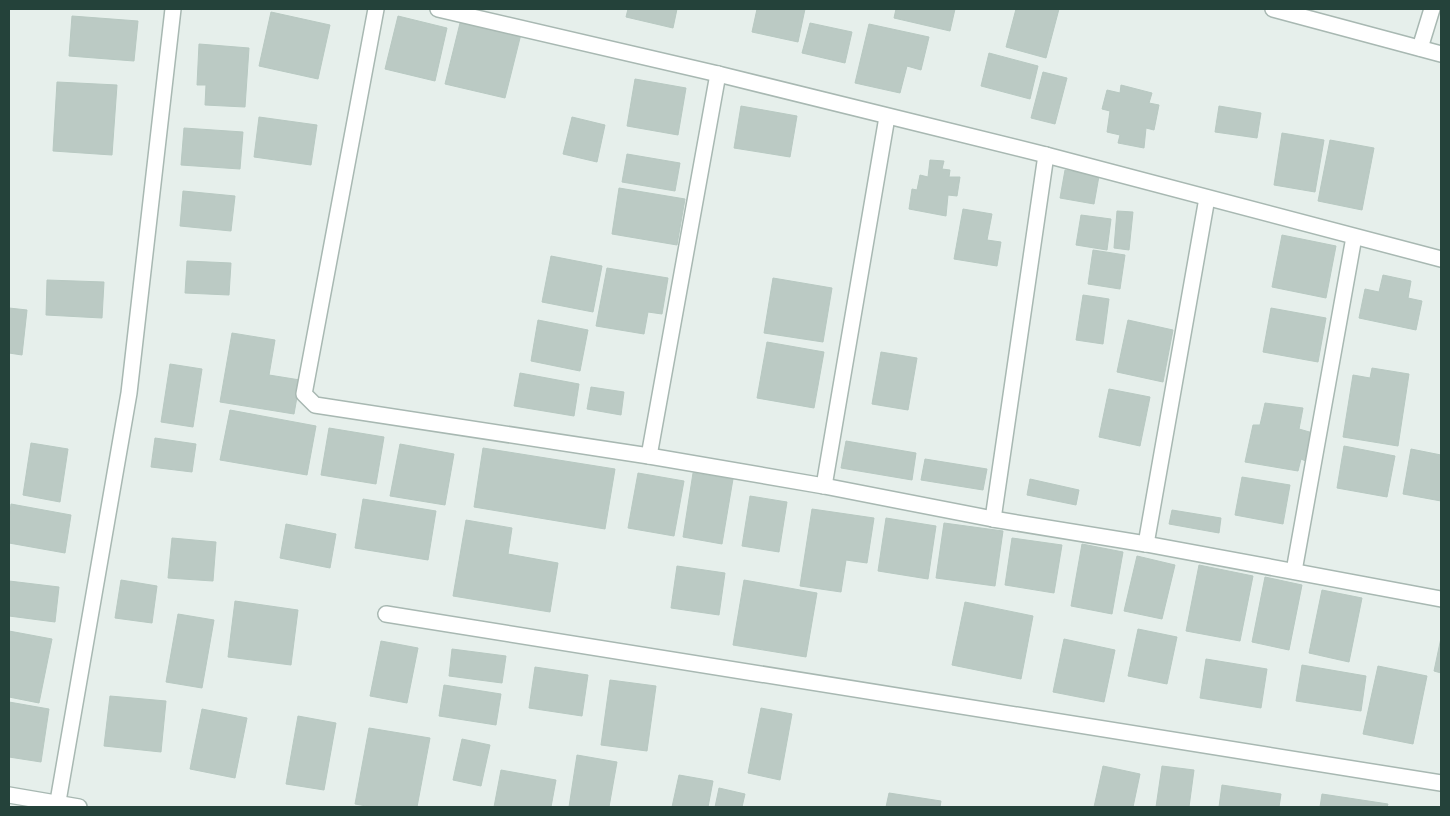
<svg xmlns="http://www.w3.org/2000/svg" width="1450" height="816" font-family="'Fira Sans Condensed',sans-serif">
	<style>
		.building { fill: #bbcac4; stroke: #b8c9c2 }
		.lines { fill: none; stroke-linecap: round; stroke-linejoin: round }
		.minor-casing { stroke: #a8b8b2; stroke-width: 18 }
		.minor { stroke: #fff; stroke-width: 15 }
	</style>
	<rect width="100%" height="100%" fill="#e6efeb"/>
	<g class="building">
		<path d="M628,9H677L673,28L626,17Z"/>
		<path d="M757,9H805L798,42L752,32Z"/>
		<path d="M896,9H955L950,31L894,18Z"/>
		<path d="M1016,9H1059L1046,58L1006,47Z"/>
		<path d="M271,12L330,25L318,79L259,66Z"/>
		<path d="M72,16L138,21L134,61L69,56Z"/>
		<path d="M398,16L447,28L435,81L385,69Z"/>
		<path d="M461,19L521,34L505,98L445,84Z"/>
		<path d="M810,23L852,32L845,63L802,53Z"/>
		<path d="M869,24L929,37L921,70L907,66L900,93L855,83Z"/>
		<path d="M199,44L249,48L245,107L205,105L206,85H197Z"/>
		<path d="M989,53L1038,66L1030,99L981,86Z"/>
		<path d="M1043,72L1067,78L1055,124L1031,118Z"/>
		<path d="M635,79L686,88L678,135L627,126Z"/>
		<path d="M57,82L117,85L112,155L53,151Z"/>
		<path d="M1121,85L1152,93L1149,103L1159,105L1154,130L1146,128L1144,148L1118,143L1120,135L1107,132L1110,111L1102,109L1107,90L1120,93Z"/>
		<path d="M741,106L797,116L790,157L734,148Z"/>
		<path d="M1219,106L1261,113L1257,138L1215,132Z"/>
		<path d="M259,117L317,125L311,165L254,157Z"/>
		<path d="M572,117L605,125L597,162L563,154Z"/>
		<path d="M184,128L243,132L240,169L181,165Z"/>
		<path d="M1282,133L1324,140L1315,192L1274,185Z"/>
		<path d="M1330,140L1374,148L1362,210L1318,201Z"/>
		<path d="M627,154L680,163L675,191L622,182Z"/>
		<path d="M930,160L944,161L942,169L950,170L949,177H960L957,196L948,195L946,216L909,209L912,189L917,190L920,175L928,177Z"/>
		<path d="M1065,170L1099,176L1094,204L1060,198Z"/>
		<path d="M619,188L685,199L677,245L612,234Z"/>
		<path d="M183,191L235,196L231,231L180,226Z"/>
		<path d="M963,209L992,214L987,240L1001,242L997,266L954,259Z"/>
		<path d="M1117,211L1133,212L1129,250L1114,248Z"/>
		<path d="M1081,215L1111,219L1107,250L1076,245Z"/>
		<path d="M1282,235L1336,246L1326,298L1272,287Z"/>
		<path d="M1093,250L1125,255L1120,289L1088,284Z"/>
		<path d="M551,256L602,266L593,312L542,302Z"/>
		<path d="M187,261L231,263L229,295L185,293Z"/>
		<path d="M607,268L668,278L662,314L648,312L644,334L596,326Z"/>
		<path d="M1383,275L1411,281L1408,298L1422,301L1416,330L1359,318L1365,289L1379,292Z"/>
		<path d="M773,278L832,288L823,342L764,333Z"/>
		<path d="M47,280L104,282L102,318L46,315Z"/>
		<path d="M1083,295L1109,299L1103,344L1076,340Z"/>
		<path d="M9,308L27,310L22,355L9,353Z"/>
		<path d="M1271,308L1326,318L1318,362L1263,352Z"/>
		<path d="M538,320L588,330L580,371L531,361Z"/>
		<path d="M1128,320L1173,330L1163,382L1117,372Z"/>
		<path d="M232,333L275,340L269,375L300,380L294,414L220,402Z"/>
		<path d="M767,342L824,352L814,408L757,398Z"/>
		<path d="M881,352L917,358L908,410L872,404Z"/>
		<path d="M170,364L202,369L193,427L161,422Z"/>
		<path d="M1372,368L1409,374L1398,446L1343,437L1353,375L1370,378Z"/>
		<path d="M520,373L579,384L574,416L514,406Z"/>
		<path d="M591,387L624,392L621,415L587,409Z"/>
		<path d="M1109,389L1150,397L1140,446L1099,437Z"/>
		<path d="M1265,403L1303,408L1299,429L1313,433L1308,462L1301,459L1298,471L1245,462L1253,425H1260Z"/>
		<path d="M230,410L316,426L307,475L220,460Z"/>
		<path d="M329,428L384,437L376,484L321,475Z"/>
		<path d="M155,438L196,444L192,472L151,467Z"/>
		<path d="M846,441L916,453L912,480L841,468Z"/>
		<path d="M31,443L68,449L60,502L23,495Z"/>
		<path d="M400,444L454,454L445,505L390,496Z"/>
		<path d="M1344,446L1395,456L1387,497L1337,488Z"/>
		<path d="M483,448L615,469L605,529L474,507Z"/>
		<path d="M1411,449L1441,455V501L1403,494Z"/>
		<path d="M925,459L987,469L983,490L921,480Z"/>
		<path d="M638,473L684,481L674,536L628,528Z"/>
		<path d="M693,473L733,479L722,544L683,537Z"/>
		<path d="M1242,477L1290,485L1283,524L1235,515Z"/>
		<path d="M1030,479L1079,490L1076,505L1027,495Z"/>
		<path d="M750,496L787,502L779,552L742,546Z"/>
		<path d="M363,499L436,511L428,560L355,548Z"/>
		<path d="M11,504L71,515L65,553L9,543V519Z"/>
		<path d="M812,509L874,518L867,563L846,560L841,592L800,586Z"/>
		<path d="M1172,510L1221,518L1219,533L1169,524Z"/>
		<path d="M886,518L936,526L928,579L878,571Z"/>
		<path d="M466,520L512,528L508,554L558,563L550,612L453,596Z"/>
		<path d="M944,523L1003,531L995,586L936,578Z"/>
		<path d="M286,524L336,534L330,568L280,558Z"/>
		<path d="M172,538L216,542L213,581L168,578Z"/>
		<path d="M1012,538L1062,545L1054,593L1005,585Z"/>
		<path d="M1082,544L1123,552L1112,614L1071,606Z"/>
		<path d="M1137,556L1175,565L1162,619L1124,611Z"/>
		<path d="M1199,565L1253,576L1240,641L1186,631Z"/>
		<path d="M677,566L725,573L719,615L671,608Z"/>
		<path d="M1265,577L1302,585L1289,650L1252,642Z"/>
		<path d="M121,580L157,586L152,623L115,618Z"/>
		<path d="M744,580L817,593L806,657L733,645Z"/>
		<path d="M9,581L59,587L55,622L9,616Z"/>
		<path d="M1322,590L1362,598L1349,662L1309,653Z"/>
		<path d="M235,601L298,610L291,665L228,657Z"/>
		<path d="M965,602L1033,616L1021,679L952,665Z"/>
		<path d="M178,614L214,620L202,688L166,682Z"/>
		<path d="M1138,629L1177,637L1167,684L1128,676Z"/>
		<path d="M9,631L52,639L39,703L9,697Z"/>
		<path d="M1441,638V673L1434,671Z"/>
		<path d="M1064,639L1115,650L1104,702L1053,692Z"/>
		<path d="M381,641L418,648L407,703L370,696Z"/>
		<path d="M452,649L506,656L502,683L449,676Z"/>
		<path d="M1206,659L1267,669L1261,708L1200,698Z"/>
		<path d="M1302,665L1366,676L1361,711L1296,701Z"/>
		<path d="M1378,666L1427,676L1413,744L1363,734Z"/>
		<path d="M535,667L588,675L582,716L529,708Z"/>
		<path d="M610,680L656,686L647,751L601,745Z"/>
		<path d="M444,685L501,694L496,725L439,716Z"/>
		<path d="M110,696L166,701L161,752L104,746Z"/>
		<path d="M9,702L49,709L41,762L9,757Z"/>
		<path d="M761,708L792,714L780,780L748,773Z"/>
		<path d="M202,709L247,718L235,778L190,769Z"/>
		<path d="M298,716L336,723L324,790L286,784Z"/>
		<path d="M369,728L430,738L417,807H372L355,804Z"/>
		<path d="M462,739L490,745L481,786L453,780Z"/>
		<path d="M577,755L617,762L609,807H569Z"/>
		<path d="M1103,766L1140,774L1133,807H1094Z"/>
		<path d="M1162,766L1194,770L1189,807H1156Z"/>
		<path d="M501,770L556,780L551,807H494Z"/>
		<path d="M679,775L713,781L708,807H672Z"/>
		<path d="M1222,785L1281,794L1279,807H1219Z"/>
		<path d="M719,788L745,794L742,807H715Z"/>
		<path d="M889,793L941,801L940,807H886Z"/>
		<path d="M1322,794L1388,804L1387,807H1320Z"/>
	</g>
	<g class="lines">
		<g class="minor-casing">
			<g id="minor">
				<path d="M376,9L304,394L315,405L649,456L824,486L993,519L1146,544L1441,599"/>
				<path d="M438,9L718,74L1046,155L1441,259"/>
				<path d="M1273,9L1441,54"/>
				<path d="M1420,48L1432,9"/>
				<path d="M649,456L718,74"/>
				<path d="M824,486L887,117"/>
				<path d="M993,519L1046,155"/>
				<path d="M1146,544L1207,198"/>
				<path d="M1294,571L1354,237"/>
				<path d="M386,614L1441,783"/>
				<path d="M9,795L79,807"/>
				<path d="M57,807L129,393L173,9"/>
			</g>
		</g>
		<use href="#minor" class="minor"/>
	</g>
	<rect width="1450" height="816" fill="none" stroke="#24423a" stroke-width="20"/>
</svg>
